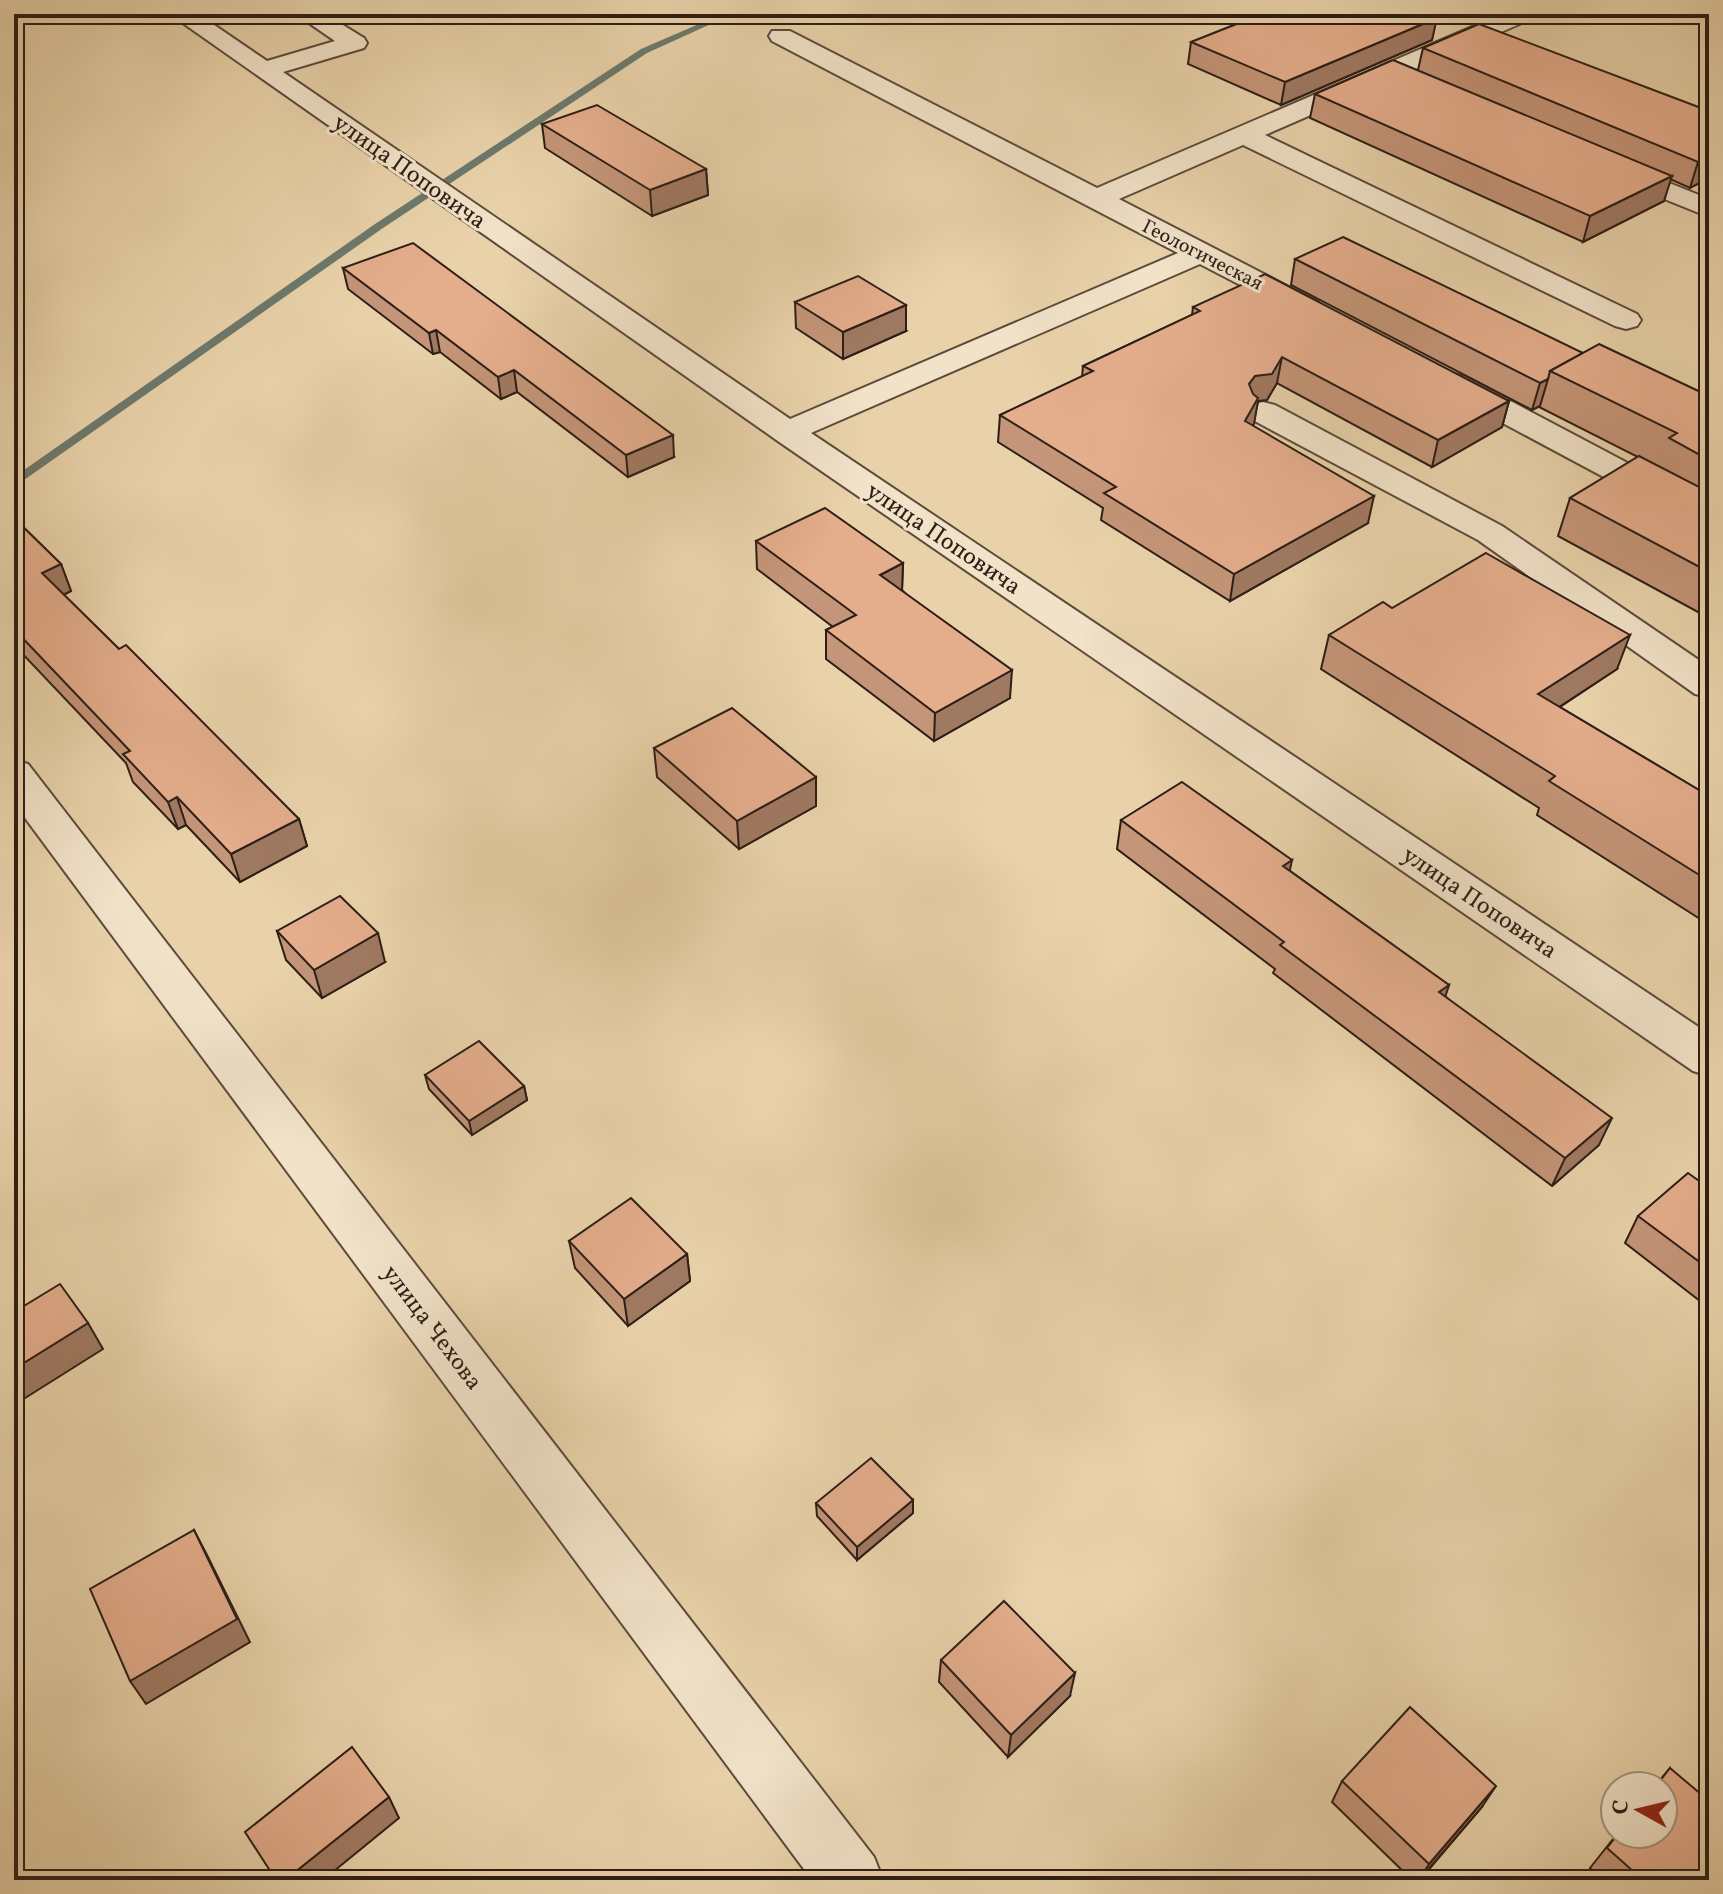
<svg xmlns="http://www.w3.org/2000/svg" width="1723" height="1894" font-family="Vollkorn,serif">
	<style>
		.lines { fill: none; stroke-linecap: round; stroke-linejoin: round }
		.stream { fill: #6d7a6d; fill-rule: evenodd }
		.minor-casing { stroke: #5c4b3b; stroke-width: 4 }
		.minor { fill: #f1e2c8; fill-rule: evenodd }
		.wall { fill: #c49578; stroke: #2d1e16; stroke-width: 2 }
		.shaded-wall { fill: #a07962; stroke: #2d1e16; stroke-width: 2 }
		.building { fill: #e4ad8c; stroke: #2d1e16; stroke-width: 2 }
		.labels { text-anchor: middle; stroke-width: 6; stroke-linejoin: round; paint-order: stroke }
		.far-street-label { font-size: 20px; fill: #2d1e16; stroke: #f1e2c8 }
		.street-label { font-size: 24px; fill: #2d1e16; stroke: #f1e2c8 }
	</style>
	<rect width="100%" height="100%" fill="#e9d2aa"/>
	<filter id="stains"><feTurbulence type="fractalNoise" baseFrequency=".0025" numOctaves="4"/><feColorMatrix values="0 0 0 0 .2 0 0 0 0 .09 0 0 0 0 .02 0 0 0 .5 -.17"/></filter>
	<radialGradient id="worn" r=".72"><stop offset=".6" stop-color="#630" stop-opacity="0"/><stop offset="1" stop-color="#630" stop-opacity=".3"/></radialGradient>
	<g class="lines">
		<path class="stream" d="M722,14H733L647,53L383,228L14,487V477L375,224L641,49Z"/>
		<g class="minor-casing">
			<g id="minor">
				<path d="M170,14H198L267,61L335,41L296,14H325L364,38L367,43L364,48L283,72L790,419L1178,253L772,41L769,36L772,31H790L1097,188L1502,14H1534L1531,19L1265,135L1637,314L1641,320L1637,326L1626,329L1615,326L1243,145L1119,199L1318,302L1322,308L1318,314L1307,317L1296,314L1200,264L811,433L1709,1034V1076L1693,1071L775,439Z"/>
				<path d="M1612,160L1709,199V217L1602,174L1598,168L1602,162Z"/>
				<path d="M1454,374L1465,377L1709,506V530L1697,527L1443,391L1438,384L1443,377Z"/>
				<path d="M1263,402L1275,405L1502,526L1709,667V697L1695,694L1478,540L1251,419L1247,412L1251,405Z"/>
				<path d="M14,760L28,764L874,1857L883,1880H812L14,803Z"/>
			</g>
		</g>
		<use href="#minor" class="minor"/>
	</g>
	<g class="wall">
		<path d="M1262,14H1453L1438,20L1436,19L1432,40L1281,105L1188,64L1191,42Z"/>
		<path d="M1423,48L1709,111V178L1690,188L1670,179L1664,201L1583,242L1310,118L1315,94L1418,70Z"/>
		<path d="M542,124L706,169L708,195L652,216L545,148Z"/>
		<path d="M1295,259L1583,353L1709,396V618L1558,536L1570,498L1638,457L1539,407L1540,406L1532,410L1291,285Z"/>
		<path d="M343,268L674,457L628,477L517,392L501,399L440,352L433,354L348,289Z"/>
		<path d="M795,302L906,331L843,359L796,328Z"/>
		<path d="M1193,307L1509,401L1502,427L1432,467L1277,383L1267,400L1258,401L1253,426L1368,523L1230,601L1101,520L1103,508L998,442L1000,415L1082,377L1083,366L1192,315Z"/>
		<path d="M14,518L61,564L71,591L64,595L119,649L299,819L307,846L240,882L186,825L178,829L133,782L126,763L16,647L14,642Z"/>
		<path d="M756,541L903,563L902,590L1010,698L934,741L826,659V630L833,627L757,569Z"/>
		<path d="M1392,608L1617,669L1560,707L1709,796V924H1708L1537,815L1539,808L1321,669L1329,635Z"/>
		<path d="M654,748L816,777V806L739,849L657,777Z"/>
		<path d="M1121,820L1290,871L1449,985L1445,996L1599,1145L1552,1186L1273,973L1275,969L1117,849Z"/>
		<path d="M277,931L385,962L322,998L286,960Z"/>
		<path d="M425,1075L524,1086L527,1100L472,1135L429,1089Z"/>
		<path d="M1709,1188V1308L1625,1243L1638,1216Z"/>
		<path d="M569,1241L687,1254L690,1281L628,1326L575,1268Z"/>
		<path d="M913,1500V1513L857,1560L817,1516L816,1503Z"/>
		<path d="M941,1660L1070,1696L1008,1757L939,1682Z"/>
		<path d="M1670,1768L1709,1880H1604L1590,1868L1617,1834H1663V1786H1655Z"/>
		<path d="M1342,1781L1482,1807L1420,1880H1412L1332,1802Z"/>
	</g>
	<g class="shaded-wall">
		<path d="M1440,14H1453L1438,20Z"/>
		<path d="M1437,18L1432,40L1281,105L1285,82Z"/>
		<path d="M1709,157V178L1690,188L1698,162Z"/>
		<path d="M706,169L708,195L652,216L650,190Z"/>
		<path d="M1672,176L1664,201L1583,242L1590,216Z"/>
		<path d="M906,305V331L843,359V332Z"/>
		<path d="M436,330L440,352L433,354L429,333Z"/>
		<path d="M1282,357L1277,383L1267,400L1258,401L1254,424L1240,448L1249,384L1255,376Z"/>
		<path d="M514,370L517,392L501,399L498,377Z"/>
		<path d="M1548,379L1540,406L1532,410L1540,383Z"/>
		<path d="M1509,401L1502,427L1432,467L1438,440Z"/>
		<path d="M673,435L674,457L628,477L626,455Z"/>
		<path d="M1374,496L1368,523L1230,601L1234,574Z"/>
		<path d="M903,563L902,591L880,575Z"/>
		<path d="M61,564L71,591L52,600L42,573Z"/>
		<path d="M1630,635L1617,669L1527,728L1538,694Z"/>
		<path d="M1012,670L1010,698L934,741L935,713Z"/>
		<path d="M816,777V806L739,849L737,821Z"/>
		<path d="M177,797L186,825L178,829L168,802Z"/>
		<path d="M299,819L307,846L240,882L231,854Z"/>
		<path d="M1292,860L1286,889L1283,866Z"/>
		<path d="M378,933L385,962L322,998L314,970Z"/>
		<path d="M1449,985L1440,1013L1439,992Z"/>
		<path d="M524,1086L527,1100L472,1135L469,1121Z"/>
		<path d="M1612,1118L1599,1145L1552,1186L1565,1158Z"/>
		<path d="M687,1254L690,1281L628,1326L624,1299Z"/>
		<path d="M88,1323L103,1349L14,1405V1369Z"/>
		<path d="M913,1500V1513L857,1560V1547Z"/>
		<path d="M194,1530L207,1555L250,1642L146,1704L130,1681Z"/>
		<path d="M1075,1673L1070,1696L1008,1757L1011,1735Z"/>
		<path d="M1496,1786L1482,1807L1419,1880L1429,1864Z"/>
		<path d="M389,1797L399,1818L323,1880H285Z"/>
	</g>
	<g class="building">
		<path d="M1262,14H1426L1437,18L1285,82L1191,42Z"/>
		<path d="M1479,24L1709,111V157L1698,162L1423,48Z"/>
		<path d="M1393,60L1672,176L1590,216L1315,94Z"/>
		<path d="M597,105L706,169L650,190L542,124Z"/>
		<path d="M1343,237L1583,353L1550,371L1548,379L1540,383L1295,259Z"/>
		<path d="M413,243L673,435L626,455L514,370L498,377L436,330L429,333L343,268Z"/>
		<path d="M1265,274L1509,401L1438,440L1282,357L1272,374L1255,376L1249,384L1253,394L1258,398L1245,421L1374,496L1234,574L1104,493L1116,487L1000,415L1093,371L1083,366L1200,311L1193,307Z"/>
		<path d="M858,276L906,305L843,332L795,302Z"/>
		<path d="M1599,344L1709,396V460L1669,438L1677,433L1550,371Z"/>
		<path d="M1639,456L1709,492V572L1570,498Z"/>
		<path d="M825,508L903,563L880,575L1012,670L935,713L826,630L856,615L756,541Z"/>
		<path d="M14,518L61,564L42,573L119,649L126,645L299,819L231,854L177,797L168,802L123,754L130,751L14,629V616L18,614L14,610Z"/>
		<path d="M1486,553L1630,635L1538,694L1709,796V881L1549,781L1555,776L1329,635L1383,602L1392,608Z"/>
		<path d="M732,708L816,777L737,821L654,748Z"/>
		<path d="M1182,782L1292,860L1283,866L1449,985L1439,992L1612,1118L1565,1158L1280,945L1284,942L1121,820Z"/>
		<path d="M340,896L378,933L314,970L277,931Z"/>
		<path d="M479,1041L524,1086L469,1121L425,1075Z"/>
		<path d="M1688,1173L1709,1188V1269L1638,1216Z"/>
		<path d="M631,1198L687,1254L624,1299L569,1241Z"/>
		<path d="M60,1284L88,1323L14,1369V1312Z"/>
		<path d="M871,1458L913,1500L857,1547L816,1503Z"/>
		<path d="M194,1530L237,1619L130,1681L90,1589Z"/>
		<path d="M1004,1601L1075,1673L1011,1735L941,1660Z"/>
		<path d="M1410,1707L1496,1786L1429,1864L1342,1781Z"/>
		<path d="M352,1747L389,1797L285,1880H276L245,1832Z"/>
		<path d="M1670,1768L1709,1801V1880H1643L1607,1848L1618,1834H1663V1786H1656Z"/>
	</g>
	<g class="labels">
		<g class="far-street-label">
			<text transform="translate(1203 254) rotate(27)" y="7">Геологическая</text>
		</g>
		<g class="street-label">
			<text transform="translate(410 171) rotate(35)" y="8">улица Поповича</text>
			<text transform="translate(944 538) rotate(34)" y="8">улица Поповича</text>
			<text transform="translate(1480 902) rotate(34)" y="8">улица Поповича</text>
			<text transform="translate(433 1327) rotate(53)" y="8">улица Чехова</text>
		</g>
	</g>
	<rect width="1723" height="1894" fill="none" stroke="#e9d2aa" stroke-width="48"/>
	<rect x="16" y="16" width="1691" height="1862" fill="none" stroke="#2d1e16" stroke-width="4"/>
	<rect x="24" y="24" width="1675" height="1846" fill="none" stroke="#2d1e16" stroke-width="2"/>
	<g transform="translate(1639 1810) rotate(278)"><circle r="38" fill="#f1e2c8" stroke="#a39481" stroke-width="2"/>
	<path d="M0-6L14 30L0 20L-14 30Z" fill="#8f2418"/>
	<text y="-12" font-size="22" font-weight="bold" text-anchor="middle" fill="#2d1e16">С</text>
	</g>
	<rect width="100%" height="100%" filter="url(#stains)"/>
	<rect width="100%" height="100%" fill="url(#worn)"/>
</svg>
